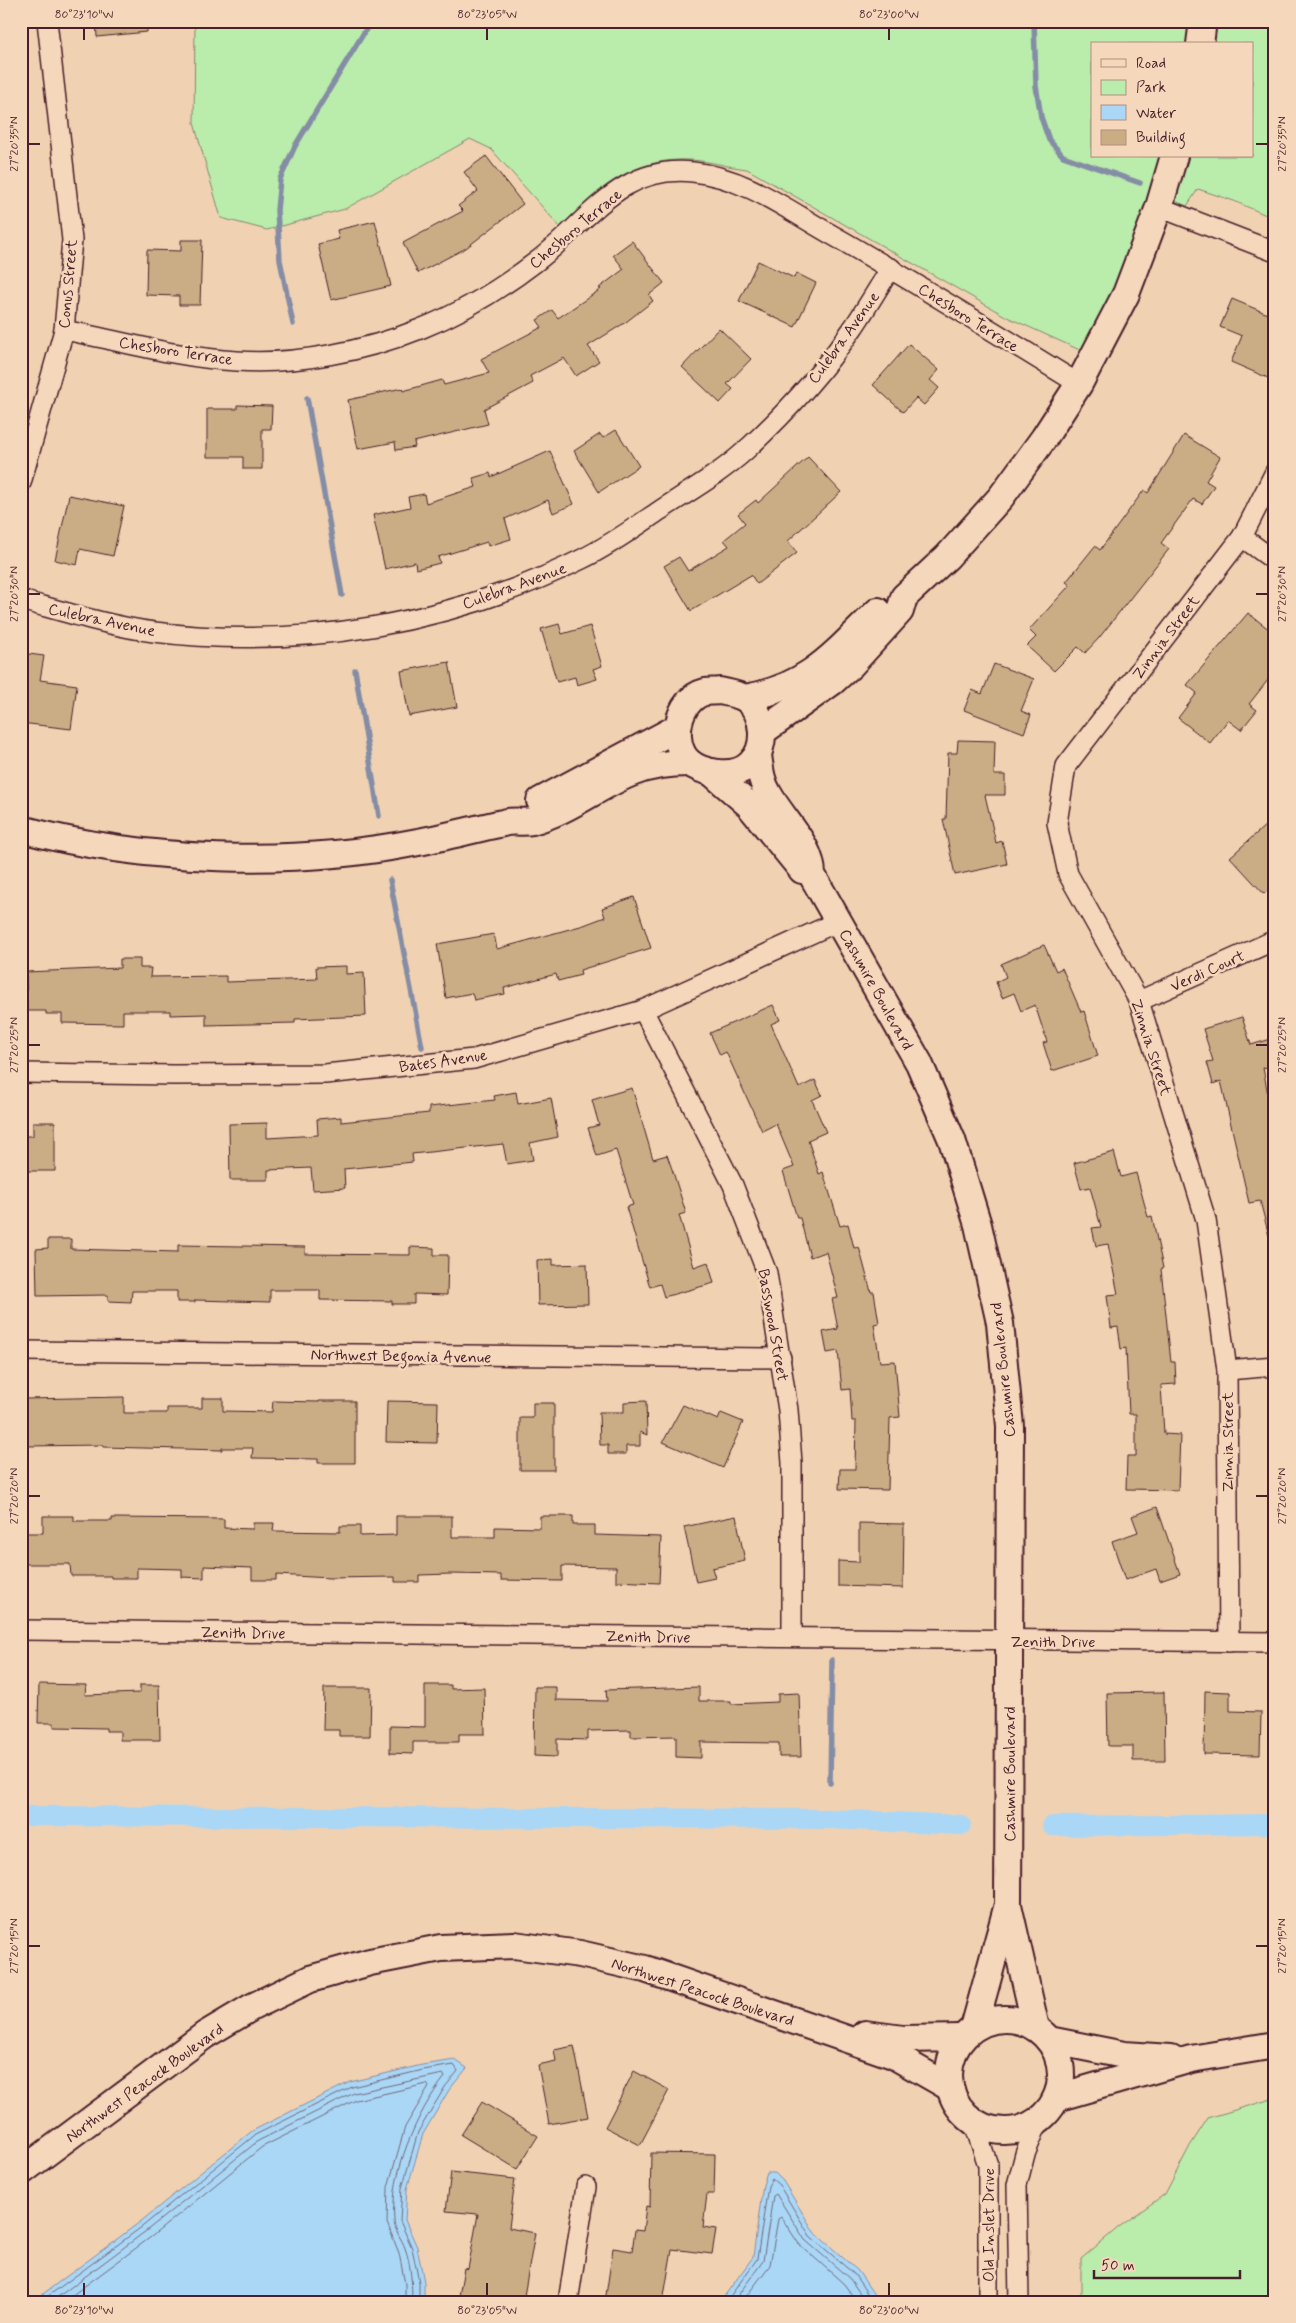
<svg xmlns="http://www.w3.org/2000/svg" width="1296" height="2323" font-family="Mynerve,sans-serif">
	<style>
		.green { fill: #baecac; stroke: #82866c }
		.water { fill: #aad7f6; stroke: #848da5 }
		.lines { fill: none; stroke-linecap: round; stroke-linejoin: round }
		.shore { stroke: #70697c; stroke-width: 1 }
		.stream { stroke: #848da5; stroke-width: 5.5 }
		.canal { stroke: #aad7f6; stroke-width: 20 }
		.building { fill: #cbad85; stroke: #4a1f2b }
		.street-casing { stroke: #4a1f2b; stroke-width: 22 }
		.secondary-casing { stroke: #4a1f2b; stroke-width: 30 }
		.street { stroke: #f5d7bb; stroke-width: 19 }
		.secondary { stroke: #f5d7bb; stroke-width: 26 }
		.ticks { fill: none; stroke: #4a1f2b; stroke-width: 2 }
		.labels { text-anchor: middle; stroke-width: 5; stroke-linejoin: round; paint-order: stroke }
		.street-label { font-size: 16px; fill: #4a1f2b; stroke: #f5d7bb }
		.neatline { fill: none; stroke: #4a1f2b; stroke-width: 2 }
		.ticks-label { font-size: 12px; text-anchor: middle; fill: #4a1f2b }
	</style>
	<rect width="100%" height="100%" fill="#f0d2b3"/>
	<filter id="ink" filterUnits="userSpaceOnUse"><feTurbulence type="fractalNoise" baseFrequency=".02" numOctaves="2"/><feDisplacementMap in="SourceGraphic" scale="10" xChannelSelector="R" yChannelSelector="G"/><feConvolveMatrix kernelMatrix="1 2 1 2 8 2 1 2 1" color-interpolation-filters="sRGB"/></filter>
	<g filter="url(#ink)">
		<g class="green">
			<path d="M195,21H1193L1189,44H1092V156H1163L1116,289L1084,352L1007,317L747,169C728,167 710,161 691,160C632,157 599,188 560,227L491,149L470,139L345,209L267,230L221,218L194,123Z"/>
			<path d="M1213,21H1275V219L1234,201L1198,189L1187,206L1172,200L1185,156H1252V44H1210Z"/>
			<path d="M1275,2098V2302H1081V2259L1119,2227L1165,2194L1190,2146L1208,2118Z"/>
		</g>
		<g class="water">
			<path d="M455,2060L467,2068L449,2090L423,2134L407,2189L405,2220L417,2247L424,2282V2302H32L140,2222L252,2131L350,2082L422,2065Z"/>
			<path d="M767,2173H775L783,2181L814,2232L858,2271L879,2302H720L753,2257L763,2185Z"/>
		</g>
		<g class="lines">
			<g class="shore">
				<path d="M40,2302L143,2226L255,2135L352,2087L423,2070L454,2065L458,2071L445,2087L418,2132L402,2188L400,2221L412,2248L419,2282V2302"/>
				<path d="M51,2302L146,2231L258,2141L354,2093L443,2074L445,2077C416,2113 390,2174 394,2220C394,2230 402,2239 405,2248C411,2265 412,2284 412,2302"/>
				<path d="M63,2302L151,2237L262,2147L356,2100L427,2084L429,2087L405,2127L388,2187L387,2223L399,2253L405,2284V2302"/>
				<path d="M726,2302L757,2259L768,2186L772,2179L779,2185L810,2236L854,2274L873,2302"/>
				<path d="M733,2302L763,2261L773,2196L776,2194L805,2240L850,2279L866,2302"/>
				<path d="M742,2302L770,2265L778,2219L781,2217L799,2244L844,2284L857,2302"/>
			</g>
			<g class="stream">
				<path d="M1034,21L1036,86L1041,117L1049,140L1063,156L1140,183"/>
				<path d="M293,324L280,260L277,210L280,179L295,146L371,21"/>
				<path d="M307,398L342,595"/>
				<path d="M355,670L379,816"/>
				<path d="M390,880L422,1047"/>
				<path d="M830,1783L832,1660"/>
			</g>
			<g class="canal">
				<path d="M21,1816L829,1819L961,1825"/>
				<path d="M1052,1826L1275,1824"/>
			</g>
		</g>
		<g class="building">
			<path d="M96,21H147V32L97,37Z"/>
			<path d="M486,156L523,204L466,248L418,273L403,243L463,211L458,206L478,191L464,172Z"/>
			<path d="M375,221L391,286L331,300L318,244L339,239L337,230Z"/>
			<path d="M181,240H202L200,305H179V296L146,295L147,250L181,251Z"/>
			<path d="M632,241L664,283L649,295L653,301L626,322L588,346L599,361L576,376L564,358L530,376L533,383L484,409L488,424L414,442L415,447L396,450L395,442L358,449L348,400L402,388L403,391L442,380L444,385L489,373L481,359L542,327L537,320L552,310L558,318L601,289L599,288L624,269L613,255Z"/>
			<path d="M758,261L794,278L796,273L816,283L795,327L739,301Z"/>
			<path d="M1232,299L1275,317V381L1231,362L1242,336L1220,327Z"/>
			<path d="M719,328L751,359L727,384L733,389L720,403L682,367Z"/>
			<path d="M909,344L939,370L930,380L939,388L924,405L916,398L903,412L873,385Z"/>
			<path d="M237,405L272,406L271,429H262V469H243V457H207V409H237Z"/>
			<path d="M616,430L639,466L599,492L574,451L600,434L603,438Z"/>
			<path d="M1184,435L1220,457L1206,481L1214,486L1202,504L1193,499L1161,543L1169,549L1099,638L1085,653L1078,647L1054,671L1027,646L1036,637L1029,630L1070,585L1066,582L1095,546L1100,550L1144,490L1148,493Z"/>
			<path d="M550,451L574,504L553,513L548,500L505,519L511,539L488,546L487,542L438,557L440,563L416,569L415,562L385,569L373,515L410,507L408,497L424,494L426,503L476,487L473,478L490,473L491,477Z"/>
			<path d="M808,457L841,492L788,541L797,553L757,584L751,575L691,611L664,566L679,557L688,571L729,546L724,540L745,523L738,514L756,500L758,503Z"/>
			<path d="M69,495L124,506L113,556L80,549L77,565L55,560Z"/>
			<path d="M1248,613L1275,634V671L1249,704L1257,710L1241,730L1228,720L1210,743L1178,718L1197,693L1187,685Z"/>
			<path d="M559,624L562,634L590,626L602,666L593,669L597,679L577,685L575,677L557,682L541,629Z"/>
			<path d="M21,653L44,656L40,680L77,685L71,729L21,723Z"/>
			<path d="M449,662L457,707L409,716L401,671Z"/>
			<path d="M994,664L1034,679L1021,711L1031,715L1024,733L964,710L972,690L982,694Z"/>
			<path d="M958,740L995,741L994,775H1005V795H985L996,843L1002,841L1007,864L955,875L943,819H946L948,753H957Z"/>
			<path d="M1275,817V884L1264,894L1230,857Z"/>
			<path d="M634,897L651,948L580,970L581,975L558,981L556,974L504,988L505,994L474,1000L472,993L446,998L437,944L494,934L497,949L584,925L605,917L602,908Z"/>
			<path d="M1044,945L1056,971L1062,968L1081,1012L1084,1011L1098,1056L1052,1071L1043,1043L1047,1042L1035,1005L1021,1011L1014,993L1002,998L996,982L1006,977L1001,964Z"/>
			<path d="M120,959H140V968H151L150,977L226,976V982L317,979L316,967L346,966V974L364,973L366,1016L295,1019V1023L206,1025V1014L170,1015V1011H123V1024L62,1023V1014H46V1011H27L26,972L120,968Z"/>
			<path d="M773,1005L780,1020L771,1024L799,1088L815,1080L822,1095L812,1100L826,1132L808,1140L819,1174L823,1172L840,1226L848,1224L854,1248L859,1247L871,1292H874L879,1323L874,1324L880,1362L895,1361L900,1417L890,1418L888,1490L839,1489L840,1469H855L856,1421H852L850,1389L842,1390L838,1351L827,1353L823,1332L838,1329L832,1299L838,1298L826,1252L810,1257L800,1218H797L783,1171L794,1167L776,1124L762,1131L726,1052L720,1055L710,1033Z"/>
			<path d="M1242,1017L1251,1045L1271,1039L1275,1052V1065L1263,1068L1271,1111L1275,1110V1236H1269L1260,1201L1249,1203L1221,1081L1213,1084L1207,1062L1213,1061L1203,1029Z"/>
			<path d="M632,1088L653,1159L667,1155L673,1172L686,1213L679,1215L694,1267L708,1262L714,1283L664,1297L660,1284L650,1287L626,1207L633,1205L616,1150L597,1156L588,1128L599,1125L592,1100Z"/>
			<path d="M516,1092L518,1104L551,1098L558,1137L530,1143L533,1160L507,1164L503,1144L412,1154L413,1162L344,1169L345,1188L313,1190L311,1168L268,1170V1180H230L229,1124L267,1123V1138L318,1135L317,1119L341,1117V1122L429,1113V1107L495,1100L494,1096Z"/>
			<path d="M33,1122H55V1171H21V1136H33Z"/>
			<path d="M1114,1152L1121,1177L1136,1173L1148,1217L1152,1216L1163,1268L1161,1269L1171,1362H1175L1176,1384L1161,1385L1164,1434L1180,1435L1178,1490L1126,1489L1127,1456H1136V1414H1129L1126,1348L1121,1349L1118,1327L1111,1328L1107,1295L1118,1294L1108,1244L1096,1246L1092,1228L1101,1227L1090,1187L1081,1189L1074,1163Z"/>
			<path d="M48,1239H71V1249L178,1252V1245L305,1247V1254L410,1255V1247L434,1248V1255H448L447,1295L414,1294V1304H392V1301L320,1300V1290H270V1302L195,1300V1302H177V1291H132L131,1302L108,1301V1295L37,1296L36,1249L48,1248Z"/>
			<path d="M553,1259V1265L587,1264L588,1304L538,1305L537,1260Z"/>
			<path d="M124,1397V1413H167V1408H202V1398H223V1411L272,1412L273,1401L319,1402V1401H355V1463H318V1459L252,1458L253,1448H222V1450L103,1447V1445L26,1446L25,1399Z"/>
			<path d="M387,1401L438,1402L437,1443L386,1442Z"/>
			<path d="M646,1401L647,1435L640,1432V1446H626V1454H608V1445H600L599,1412H624V1402Z"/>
			<path d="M533,1403H554V1470H520V1418H533Z"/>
			<path d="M683,1405L718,1420L721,1413L743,1422L723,1468L663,1442Z"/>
			<path d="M1157,1507L1180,1574L1160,1581L1156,1569L1125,1580L1112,1541L1138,1532L1132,1516Z"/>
			<path d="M43,1516H74V1521H112V1518L224,1519V1528L253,1529V1523H274L273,1531L340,1532V1526H360V1536L396,1535V1516H452V1537H495V1527L540,1528V1516H573V1525H595V1535L661,1537L659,1583L616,1581V1567L562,1566V1581L501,1580V1575L451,1574L419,1575V1582H395V1577L330,1578L276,1575V1580H252V1568L204,1566V1578L182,1577V1569L137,1568V1578H111V1576H71L70,1564H21V1533H43Z"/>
			<path d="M736,1516L745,1561L712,1568L715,1578L696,1582L684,1527Z"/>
			<path d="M859,1523L904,1524L903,1588L838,1586V1561L859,1562Z"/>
			<path d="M39,1684L86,1685L85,1695L140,1693V1685H159L160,1740H120V1731H106V1728L54,1727V1723H38Z"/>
			<path d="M425,1685H451V1689L484,1688L485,1734H459V1742H413V1754L390,1753V1726L425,1727Z"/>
			<path d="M535,1687H556V1700L607,1701L606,1690L699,1687V1701H731V1704L778,1702V1694L799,1693L801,1757H779V1743L701,1742V1758L676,1757V1736L631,1737V1730L588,1731V1740L557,1739V1757L534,1756Z"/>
			<path d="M324,1688H371L370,1736H339V1730H323Z"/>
			<path d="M1205,1691L1230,1692V1711L1261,1712L1260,1755L1204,1754Z"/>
			<path d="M1164,1692L1165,1761H1133V1746H1108L1107,1693Z"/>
			<path d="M574,2046L588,2117L549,2124L538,2065L556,2061L554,2050Z"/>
			<path d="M634,2071L669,2090L640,2145L605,2127Z"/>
			<path d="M482,2102L538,2136L517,2169L461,2135Z"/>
			<path d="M651,2153L715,2154L714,2194H707L703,2227L716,2229L712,2254L672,2249L663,2302H605L613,2248L632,2251L635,2230L643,2231L646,2206L650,2207Z"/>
			<path d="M451,2172L515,2179L509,2228L535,2233L523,2302H458L464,2268L468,2269L478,2214L446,2211Z"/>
		</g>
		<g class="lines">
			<g class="street-casing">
				<g id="street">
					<path d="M1159,207L1275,252"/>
					<path d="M64,330C121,341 179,358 237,361C295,365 366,351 420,329C461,313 502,288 537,261C588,222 620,164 693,172C743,177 785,208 827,232C912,280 995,333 1079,384"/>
					<path d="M21,483L64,330L72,240L47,21"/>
					<path d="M1242,537L1275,561"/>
					<path d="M21,600C65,612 109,626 154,632C300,650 451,624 582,559C609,546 634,528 659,511C688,492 721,473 746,450C785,414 823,372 853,328C866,309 878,288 891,268"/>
					<path d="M1139,1001L1275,940"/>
					<path d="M643,1010L733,1185L767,1273L788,1410L792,1463V1637"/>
					<path d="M21,1073L174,1075L325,1074L474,1059L643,1010L839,921"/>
					<path d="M21,1351L781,1358"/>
					<path d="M1227,1370L1275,1366"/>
					<path d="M21,1630C439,1634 857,1639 1275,1642"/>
					<path d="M1229,1642L1227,1370L1206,1220L1139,1001L1068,874L1057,823L1066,766L1242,537L1275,472"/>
					<path d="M973,2121L988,2165V2302"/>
					<path d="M568,2302L586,2187"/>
					<path d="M1019,2302L1017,2185L1025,2154L1040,2118"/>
				</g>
			</g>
			<g class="secondary-casing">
				<g id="secondary">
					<path d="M1200,44L1203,21"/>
					<path d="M720,691C728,693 739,694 746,699C765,713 768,748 750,764C742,772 729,774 718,773C709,772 697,769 689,762C669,744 677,699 705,692C710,691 715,692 720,691Z"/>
					<path d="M745,698C809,687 834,654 878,611"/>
					<path d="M762,732L832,682L852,664L900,611L904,597L947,557L1001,497L1044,438L1079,384L1126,294L1159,207L1174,156"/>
					<path d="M758,755C760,769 761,781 768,793C782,819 812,845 812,875L919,1063L952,1140L978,1225L1000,1323L1010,1426L1008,1905L1036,2028"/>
					<path d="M711,772L749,805L802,870"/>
					<path d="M540,801L677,728"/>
					<path d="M21,829C145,862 292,867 418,842C446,837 474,829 503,823C513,820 523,823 532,821C570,811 599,785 634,772C652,765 670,763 690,763"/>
					<circle cx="1005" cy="2075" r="56"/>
					<path d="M974,2028L1007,1908"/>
					<path d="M865,2034L903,2039L962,2038"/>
					<path d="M1049,2040L1124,2055L1171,2058"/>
					<path d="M1056,2098L1191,2059L1275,2045"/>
					<path d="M21,2172L205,2035L252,2007L310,1979L370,1962L441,1948L514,1945L580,1954L645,1969L893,2055L949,2087"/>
				</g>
			</g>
			<use href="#street" class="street"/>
			<use href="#secondary" class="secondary"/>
		</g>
	</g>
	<path class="ticks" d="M84,28V40M487,28V40M889,28V40M28,144H40M1256,144H1268M28,594H40M1256,594H1268M28,1045H40M1256,1045H1268M28,1496H40M1256,1496H1268M28,1946H40M1256,1946H1268M84,2283V2296M487,2283V2296M889,2283V2296"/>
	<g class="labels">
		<g class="street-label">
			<text transform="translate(575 228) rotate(-40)" y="6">Chesboro Terrace</text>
			<text transform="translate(67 284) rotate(-85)" y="6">Conus Street</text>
			<text transform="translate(969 317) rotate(32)" y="6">Chesboro Terrace</text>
			<text transform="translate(843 337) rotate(-54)" y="6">Culebra Avenue</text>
			<text transform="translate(176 350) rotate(9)" y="6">Chesboro Terrace</text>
			<text transform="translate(514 585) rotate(-20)" y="6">Culebra Avenue</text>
			<text transform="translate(102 619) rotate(12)" y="6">Culebra Avenue</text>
			<text transform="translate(1165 637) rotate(-53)" y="6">Zinnia Street</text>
			<text transform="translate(1207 970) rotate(-24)" y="6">Verdi Court</text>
			<text transform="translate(877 989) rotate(61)" y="6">Cashmire Boulevard</text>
			<text transform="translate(1152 1047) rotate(72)" y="6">Zinnia Street</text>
			<text transform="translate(443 1060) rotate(-8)" y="6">Bates Avenue</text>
			<text transform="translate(774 1325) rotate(80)" y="6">Basswood Street</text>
			<text transform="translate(401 1355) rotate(1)" y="6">Northwest Begonia Avenue</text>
			<text transform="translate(1002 1370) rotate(-96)" y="6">Cashmire Boulevard</text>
			<text transform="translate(1227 1442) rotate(-90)" y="6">Zinnia Street</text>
			<text transform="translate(243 1632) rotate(1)" y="6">Zenith Drive</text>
			<text transform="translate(648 1636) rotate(1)" y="6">Zenith Drive</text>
			<text x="1053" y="1647">Zenith Drive</text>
			<text transform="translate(1009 1774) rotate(-90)" y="6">Cashmire Boulevard</text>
			<text transform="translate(703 1991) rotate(18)" y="6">Northwest Peacock Boulevard</text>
			<text transform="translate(144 2082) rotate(-36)" y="6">Northwest Peacock Boulevard</text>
			<text transform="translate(988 2225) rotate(-90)" y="6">Old Inslet Drive</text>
		</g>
	</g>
	<rect width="1296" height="2323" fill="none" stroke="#f5d7bb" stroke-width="55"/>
	<rect x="1091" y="42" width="162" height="115" fill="#f5d7bb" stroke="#b18d81"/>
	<rect x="1101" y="59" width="25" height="8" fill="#f5d7bb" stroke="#b18d81"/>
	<text x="1136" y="68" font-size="15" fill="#4a1f2b">Road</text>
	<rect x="1101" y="80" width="25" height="15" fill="#baecac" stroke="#b18d81"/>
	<text x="1136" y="92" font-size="15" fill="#4a1f2b">Park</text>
	<rect x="1101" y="105" width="25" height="15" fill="#aad7f6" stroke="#b18d81"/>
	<text x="1136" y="118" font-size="15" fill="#4a1f2b">Water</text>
	<rect x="1101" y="130" width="25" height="15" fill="#cbad85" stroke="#b18d81"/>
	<text x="1136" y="142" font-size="15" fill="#4a1f2b">Building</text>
	<path d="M1094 2270v8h146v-8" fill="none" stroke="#4a1f2b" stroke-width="2.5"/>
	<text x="1101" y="2270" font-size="15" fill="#4a1f2b" stroke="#f5d7bb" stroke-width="4" paint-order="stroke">50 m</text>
	<rect x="28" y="28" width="1240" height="2268" class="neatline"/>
	<g class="ticks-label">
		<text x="84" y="18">80°23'10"W</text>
		<text x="487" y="18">80°23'05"W</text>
		<text x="889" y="18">80°23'00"W</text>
		<text transform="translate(14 144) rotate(-90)" y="4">27°20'35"N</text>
		<text transform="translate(1282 144) rotate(-90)" y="4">27°20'35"N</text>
		<text transform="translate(14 594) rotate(-90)" y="4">27°20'30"N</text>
		<text transform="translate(1282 594) rotate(-90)" y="4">27°20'30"N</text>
		<text transform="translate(14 1045) rotate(-90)" y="4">27°20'25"N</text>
		<text transform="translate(1282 1045) rotate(-90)" y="4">27°20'25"N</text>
		<text transform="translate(14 1496) rotate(-90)" y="4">27°20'20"N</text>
		<text transform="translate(1282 1496) rotate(-90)" y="4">27°20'20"N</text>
		<text transform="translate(14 1946) rotate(-90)" y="4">27°20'15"N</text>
		<text transform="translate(1282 1946) rotate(-90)" y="4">27°20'15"N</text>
		<text x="84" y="2314">80°23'10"W</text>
		<text x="487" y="2314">80°23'05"W</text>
		<text x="889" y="2314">80°23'00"W</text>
	</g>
</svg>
